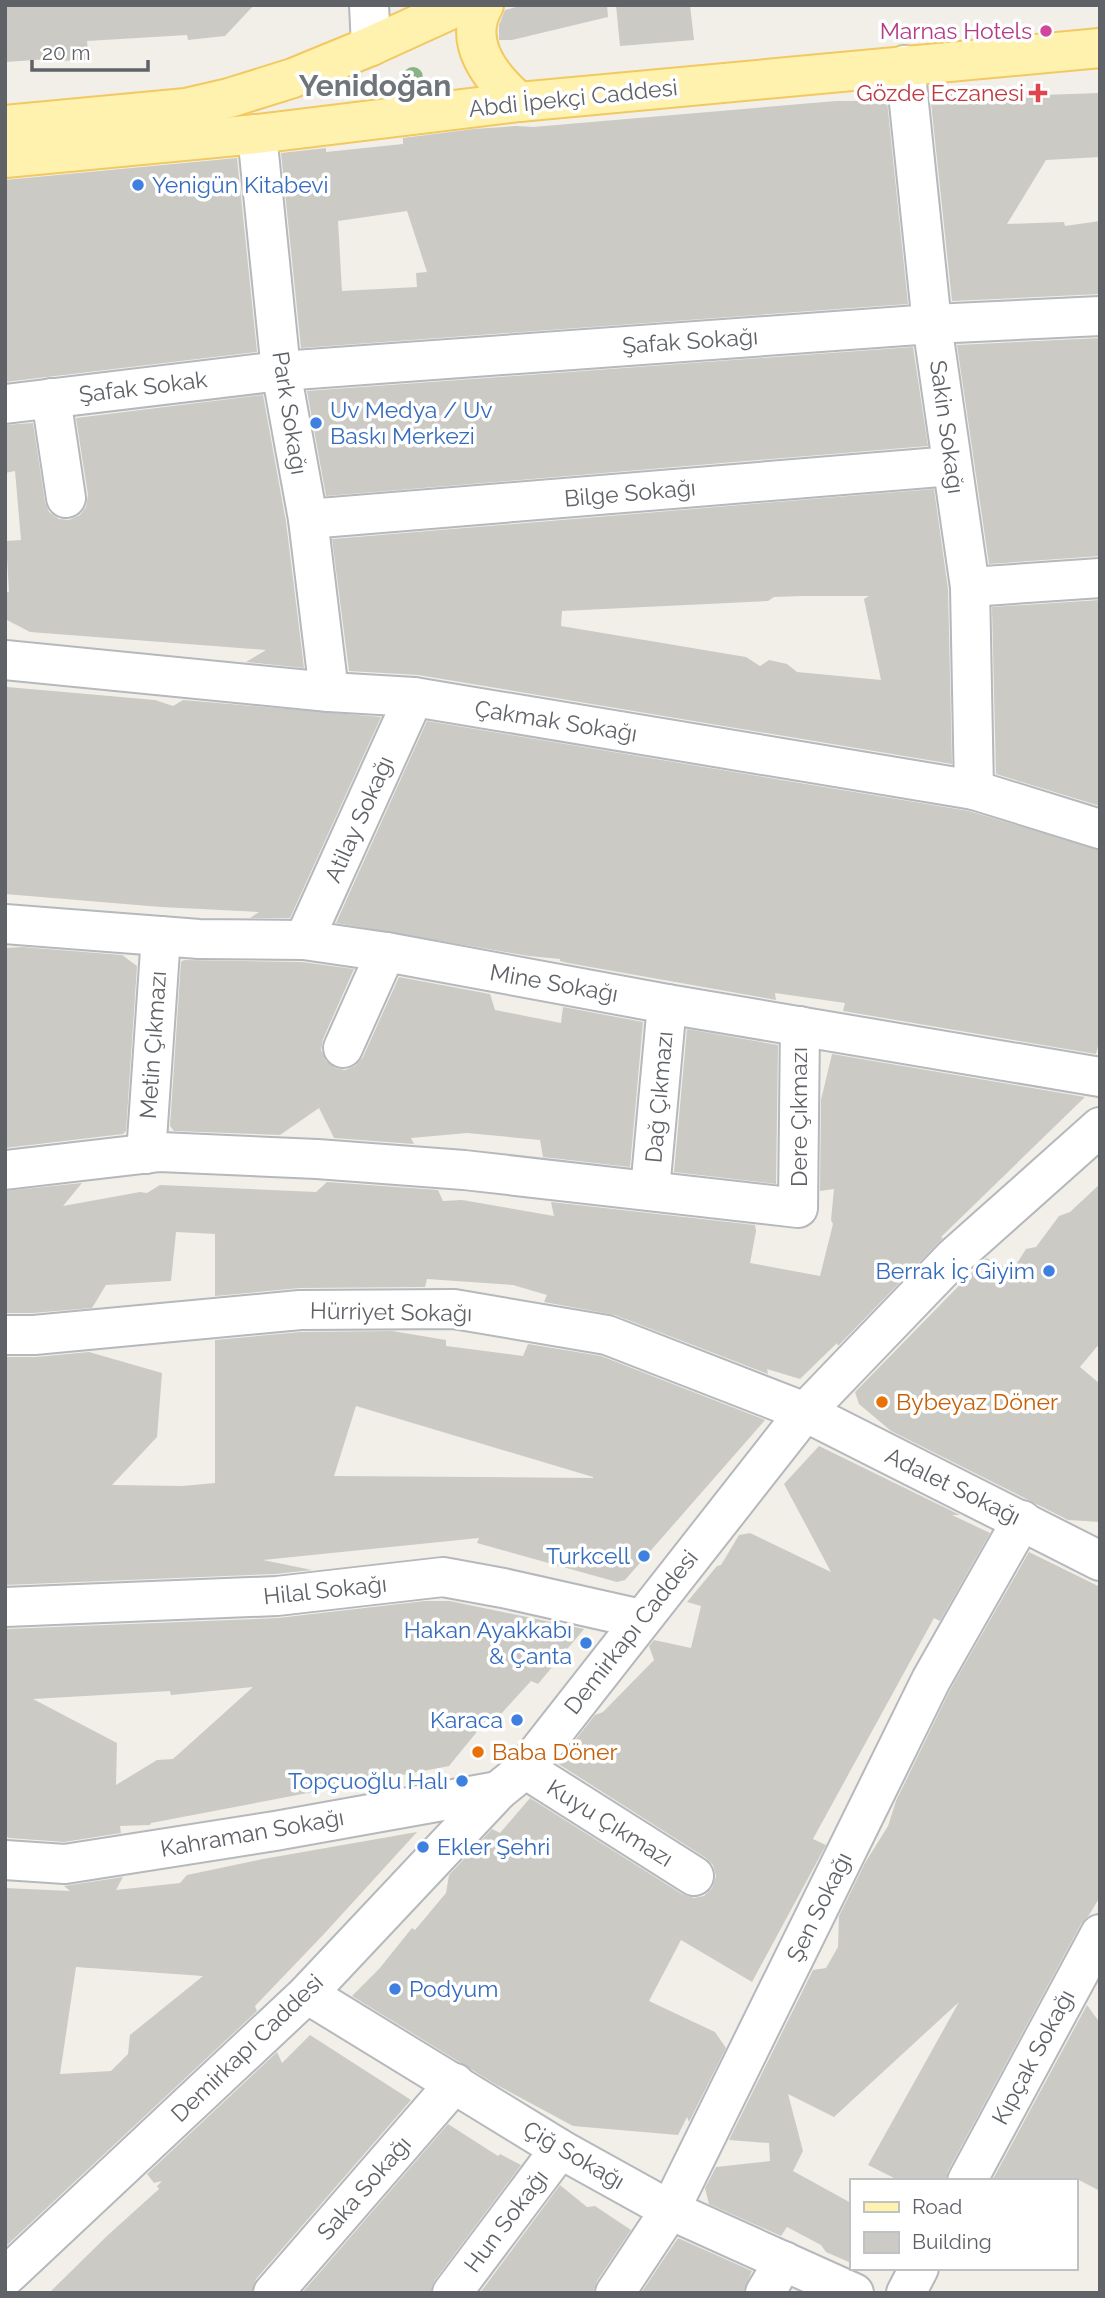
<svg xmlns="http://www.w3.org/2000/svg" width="1105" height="2298" font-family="Raleway,sans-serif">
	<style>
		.building { fill: #cccac5; fill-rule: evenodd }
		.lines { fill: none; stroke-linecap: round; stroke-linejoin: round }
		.minor-casing { stroke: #b5b8bc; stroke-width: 42 }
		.major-casing { stroke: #f2c960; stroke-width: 42 }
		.minor { stroke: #fff; stroke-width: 38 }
		.major { stroke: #fff2af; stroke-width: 38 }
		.tree { fill: #89b387 }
		.hotel-dot { fill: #d1479c; stroke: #fff; stroke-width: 2.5 }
		.health-dot { fill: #e0444e; stroke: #fff; stroke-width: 2.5 }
		.shop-dot { fill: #3f7fe0; stroke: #fff; stroke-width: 2.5 }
		.food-dot { fill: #e8710a; stroke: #fff; stroke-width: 2.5 }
		.labels { text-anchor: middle; stroke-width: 7; stroke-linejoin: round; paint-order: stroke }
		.hotel-label { font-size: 23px; fill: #b23c85; stroke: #fff; text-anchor: end }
		.health-label { font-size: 23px; fill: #be3a42; stroke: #fff; text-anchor: end }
		.street-label { font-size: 23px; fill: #5f6368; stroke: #fff }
		.shop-label { font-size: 23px; fill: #366cbe; stroke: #fff; text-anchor: end }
		.food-label { font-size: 23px; fill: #c56008; stroke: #fff; text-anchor: start }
		.district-label { font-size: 30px; font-weight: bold; fill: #70757a; stroke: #fff }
	</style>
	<rect width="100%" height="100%" fill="#f1efe8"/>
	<g class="building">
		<path d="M5,5H254L225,36L188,40L187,35L87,41L89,60L49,61V59L5,62Z"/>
		<path d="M523,5H607L608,17L512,40H499V25L505,10Z"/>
		<path d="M616,5H690L694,40L620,46Z"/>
		<path d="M1041,91V95L1100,93V157L1046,160L1007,224L1064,222L1065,226L1100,221V294L952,301L930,93Z"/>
		<path d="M836,101H887L908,304L301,348L281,153L326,148V152L403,144V138L474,129L516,126L533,127ZM407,211L427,272L416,273L417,287L342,291L338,221Z"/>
		<path d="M237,158L257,352L5,382V180Z"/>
		<path d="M1100,338V556L989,564L957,345Z"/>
		<path d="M913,347L928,446L326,496L307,391Z"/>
		<path d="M263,395L286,522L304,668L246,662L266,650L30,632L5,619V592H9L6,541L21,540L15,471L5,473V425L33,423L45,502L49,512L59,519L69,520L80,515L86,507L88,495L76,418Z"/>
		<path d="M934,489L948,589L952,764L418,675L349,671L332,539ZM803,596H869L864,599L881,680L797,672L787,664L769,660L760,666L746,657L561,626L562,611L768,601L774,597Z"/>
		<path d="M1100,600V806L996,774L992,607Z"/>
		<path d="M7,687L155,700L173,706L183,700L381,717L290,918H250L259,912L161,907L5,894V705Z"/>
		<path d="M427,721L969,811L1100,850V1038L1096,1054L843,1011L845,1003L775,993L776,1000L568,963L560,961V959L529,956L336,923Z"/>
		<path d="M22,947L122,955L137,966L126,1131L123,1134L5,1148V948Z"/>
		<path d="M184,960L302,962L354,969L323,1039L321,1050L326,1061L335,1068L345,1070L355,1066L363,1057L399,977L490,994L495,1010L561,1023L563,1007L643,1022L630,1167L543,1157L540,1140L467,1133L411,1138L414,1144L334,1138L319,1108L280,1135L174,1131L170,1126L181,962Z"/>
		<path d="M687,1029L778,1045L776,1184L674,1172Z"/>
		<path d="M832,1054L1085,1097L941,1237L943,1238L838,1346L837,1343L800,1379L767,1369L768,1374L615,1315L544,1302L547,1295L513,1285L427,1279L425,1287L300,1288L215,1296V1234L176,1232L171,1281L106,1285L92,1308L33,1313H5V1191L82,1183L63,1206L140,1192L147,1193L160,1185L316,1192L327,1182L438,1190L443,1201L462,1200L554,1216L551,1202L755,1225L756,1231L750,1263L820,1276L833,1224L831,1220L834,1189L820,1191L821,1100Z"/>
		<path d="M1100,1184V1343L1080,1367L1100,1384V1522L1068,1520L891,1431L859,1404L855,1392L986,1258L1012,1271L1026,1249L1036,1247L1059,1216L1070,1212Z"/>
		<path d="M392,1331L446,1340V1346L523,1356L528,1344L601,1356L765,1420L625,1580L617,1582L477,1543L479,1538L263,1560L312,1570L275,1574L5,1585V1357H36L89,1352L162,1373L157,1437L112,1485L182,1486L215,1483V1340L301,1332ZM356,1406L593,1477V1478L334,1476Z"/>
		<path d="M819,1446L960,1515H952L990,1533L940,1621L934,1618L813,1839L826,1845L752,1982L681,1940L649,2001L715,2032L726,2048L689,2122L687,2117L678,2135L573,2126L495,2084L352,1996L379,1969L412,1928L415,1930L446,1893L449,1875L492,1829L500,1833L530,1798L682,1894L694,1898L704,1896L712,1888L716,1876L713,1865L706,1858L557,1763L595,1715L603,1712L654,1660L649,1646L654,1640L691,1648L701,1606L687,1602L717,1566L721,1565L739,1535L750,1533L831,1572L784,1484Z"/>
		<path d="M1029,1552L1100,1587V1897L1089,1915L1081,1924L948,2171L945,2181H900L868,2165L959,2002L834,2117L788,2094L803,2151L793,2171L851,2203V2263L826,2252L821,2245L787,2227L781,2236L709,2204L705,2188L716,2167L770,2161L769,2143L729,2140L813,1970L826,1968L838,1947L839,1916L865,1863L888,1826L896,1801L950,1690Z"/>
		<path d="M425,1601H450L584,1629L538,1684L531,1681L491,1725L485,1722L449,1766L151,1823L150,1825L120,1826L121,1833L64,1842L9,1838L5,1835V1629L278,1618ZM253,1687L173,1759L157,1760L116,1785L117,1743L33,1699L170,1691L171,1695Z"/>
		<path d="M417,1832L324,1934L255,2006L257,2011L5,2247V1888L70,1891L64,1886L123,1877L116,1890L180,1883L187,1875L263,1859ZM76,1967L203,1976L130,2035L128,2054L111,2071L60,2074Z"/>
		<path d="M1087,2005L1100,2023V2191L1079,2180L992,2181Z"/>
		<path d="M310,2035L411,2100L256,2279L252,2293H49L108,2235L159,2189L157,2186L162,2181L154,2183L147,2174L277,2052L282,2063Z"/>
		<path d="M448,2124L498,2156L500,2154L521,2165L435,2280L431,2293H302Z"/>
		<path d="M560,2185L587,2207L595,2206L631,2230L597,2281L593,2293H480Z"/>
		<path d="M678,2238L752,2271L743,2293H641Z"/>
	</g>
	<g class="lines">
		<g class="minor-casing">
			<g id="minor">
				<path d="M369,5L371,46"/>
				<path d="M905,65L932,324L970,587L974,790"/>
				<path d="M257,134L281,371L308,519L329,692"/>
				<path d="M51,398L66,498"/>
				<path d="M5,404L281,371L932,324L1100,316"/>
				<path d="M308,519L952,466"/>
				<path d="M970,587L1100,578"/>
				<path d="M5,660L329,692L414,697L974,790L1100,829"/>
				<path d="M5,924L199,939L304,940L386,952L667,1004L1100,1077"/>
				<path d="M304,940L414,697"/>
				<path d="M343,1048L386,952"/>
				<path d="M146,1154L161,936"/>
				<path d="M5,1170L160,1152L317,1159L464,1170L798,1208L800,1026"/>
				<path d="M650,1190L667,1004"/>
				<path d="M5,1335H34L300,1310L454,1309L607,1335L805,1412L1100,1561"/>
				<path d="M5,1607L277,1596L443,1577L503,1588L641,1619"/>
				<path d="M525,1769L694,1876"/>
				<path d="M5,1860L65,1864L275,1831L498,1791"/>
				<path d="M307,1994L560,2149L670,2210L854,2293"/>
				<path d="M967,2181L1100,1934"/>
				<path d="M5,2277L307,1994L498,1791L525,1769L805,1412L953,1258L1100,1127"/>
				<path d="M273,2293L455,2083"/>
				<path d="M452,2293L560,2149"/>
				<path d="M615,2293L670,2210L931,1680L1022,1520"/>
				<path d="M765,2293L784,2261"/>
				<path d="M906,2293L919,2268"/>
			</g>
		</g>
		<g class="major-casing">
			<g id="major">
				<path d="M484,5C462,42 491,78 519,102"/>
				<path d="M5,125L186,108L229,98L293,78L371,46L461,5"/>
				<path d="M5,158L257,134L519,102L1100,48"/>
			</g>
		</g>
		<use href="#minor" class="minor"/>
		<use href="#major" class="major"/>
	</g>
	<circle class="tree" cx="413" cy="77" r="10"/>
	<circle class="hotel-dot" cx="1046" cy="31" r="7"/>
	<path class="health-dot" d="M1034.5 82.5h7v7h7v7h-7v7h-7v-7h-7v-7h7z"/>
	<g class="shop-dot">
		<circle cx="138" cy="185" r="7"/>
		<circle cx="316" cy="423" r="7"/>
		<circle cx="1049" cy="1271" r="7"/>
		<circle cx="644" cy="1556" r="7"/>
		<circle cx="586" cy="1643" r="7"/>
		<circle cx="517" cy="1720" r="7"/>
		<circle cx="462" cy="1781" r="7"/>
		<circle cx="423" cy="1847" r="7"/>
		<circle cx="395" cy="1989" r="7"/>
	</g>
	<g class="food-dot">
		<circle cx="882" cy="1402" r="7"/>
		<circle cx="478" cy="1752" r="7"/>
	</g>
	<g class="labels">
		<g class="hotel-label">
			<text x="1032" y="39">Marnas Hotels</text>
		</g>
		<g class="health-label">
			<text x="1024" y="101">Gözde Eczanesi</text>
		</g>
		<g class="street-label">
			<text transform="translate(573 98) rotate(-6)" y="8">Abdi İpekçi Caddesi</text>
			<text transform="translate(690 341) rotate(-4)" y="8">Şafak Sokağı</text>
			<text transform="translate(143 387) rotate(-7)" y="8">Şafak Sokak</text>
			<text transform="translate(290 413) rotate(81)" y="8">Park Sokağı</text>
			<text transform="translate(947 427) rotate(82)" y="8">Sakin Sokağı</text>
			<text transform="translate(630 493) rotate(-5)" y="8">Bilge Sokağı</text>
			<text transform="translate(556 721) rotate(9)" y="8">Çakmak Sokağı</text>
			<text transform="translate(359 819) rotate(-66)" y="8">Atilay Sokağı</text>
			<text transform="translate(554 983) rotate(10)" y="8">Mine Sokağı</text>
			<text transform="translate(153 1045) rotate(-86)" y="8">Metin Çıkmazı</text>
			<text transform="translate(659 1097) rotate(-85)" y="8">Dağ Çıkmazı</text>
			<text transform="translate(799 1117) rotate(-90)" y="8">Dere Çıkmazı</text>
			<text transform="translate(391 1312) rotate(1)" y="8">Hürriyet Sokağı</text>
			<text transform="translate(953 1486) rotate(26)" y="8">Adalet Sokağı</text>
			<text transform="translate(325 1590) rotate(-6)" y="8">Hilal Sokağı</text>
			<text transform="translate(631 1632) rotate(-52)" y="8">Demirkapı Caddesi</text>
			<text transform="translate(610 1823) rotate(32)" y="8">Kuyu Çıkmazı</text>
			<text transform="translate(252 1833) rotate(-10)" y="8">Kahraman Sokağı</text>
			<text transform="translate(819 1907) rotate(-64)" y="8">Şen Sokağı</text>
			<text transform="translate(247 2048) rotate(-44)" y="8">Demirkapı Caddesi</text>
			<text transform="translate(1033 2057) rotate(-62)" y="8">Kıpçak Sokağı</text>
			<text transform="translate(574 2155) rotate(30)" y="8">Çiğ Sokağı</text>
			<text transform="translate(364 2188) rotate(-49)" y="8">Saka Sokağı</text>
			<text transform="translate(506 2221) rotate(-53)" y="8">Hun Sokağı</text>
		</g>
		<g class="shop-label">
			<text x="152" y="193" text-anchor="start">Yenigün Kitabevi</text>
			<text x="330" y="418" text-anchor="start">Uv Medya / Uv<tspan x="330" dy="26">Baskı Merkezi</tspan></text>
			<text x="1035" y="1279">Berrak İç Giyim</text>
			<text x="630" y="1564">Turkcell</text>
			<text x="572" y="1638">Hakan Ayakkabı<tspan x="572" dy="26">&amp; Çanta</tspan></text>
			<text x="503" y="1728">Karaca</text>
			<text x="448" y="1789">Topçuoğlu Halı</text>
			<text x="437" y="1855" text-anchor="start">Ekler Şehri</text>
			<text x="409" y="1997" text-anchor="start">Podyum</text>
		</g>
		<g class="food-label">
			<text x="896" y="1410">Bybeyaz Döner</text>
			<text x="492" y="1760">Baba Döner</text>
		</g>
		<g class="district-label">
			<text x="375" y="96">Yenidoğan</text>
		</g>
	</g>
	<rect width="1105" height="2298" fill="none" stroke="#5f6368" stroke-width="14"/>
	<rect x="850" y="2179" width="228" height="91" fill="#ffffff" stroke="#bfc1c3" stroke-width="2"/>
	<rect x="864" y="2202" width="35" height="10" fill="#fff2af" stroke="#bfc1c3" stroke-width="2"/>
	<text x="912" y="2214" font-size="21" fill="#5f6368">Road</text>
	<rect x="864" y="2232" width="35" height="21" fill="#cccac5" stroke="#bfc1c3" stroke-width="2"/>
	<text x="912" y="2249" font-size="21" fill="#5f6368">Building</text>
	<path d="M32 60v10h116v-10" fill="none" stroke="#5f6368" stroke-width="3.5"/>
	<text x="42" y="60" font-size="21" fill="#5f6368" stroke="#ffffff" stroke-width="5" paint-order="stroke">20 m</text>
</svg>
